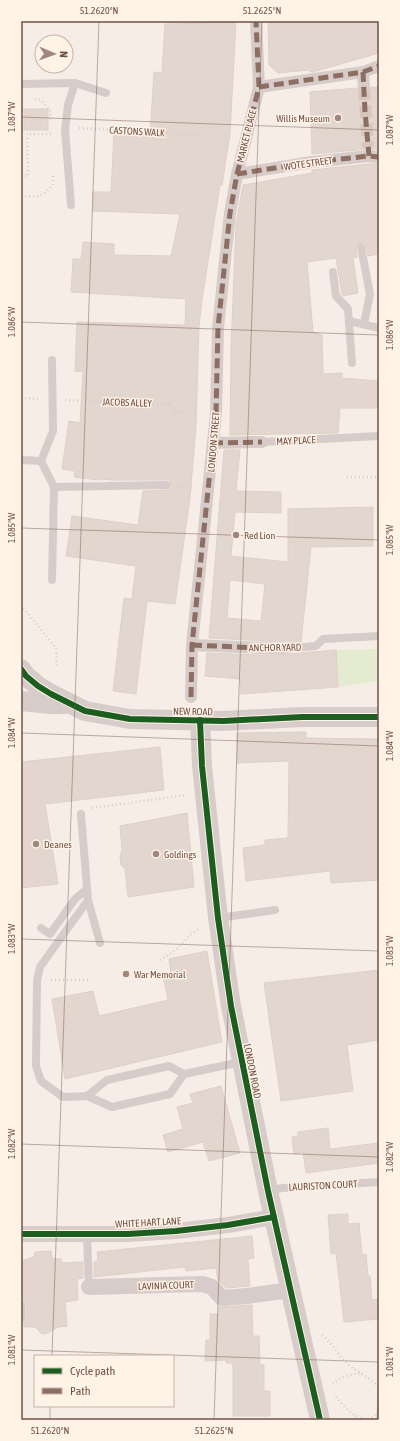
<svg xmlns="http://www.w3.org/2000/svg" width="400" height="1441" font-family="'Asap Condensed',sans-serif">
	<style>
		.green { fill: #e4ebd1 }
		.building { fill: #e2d6ce; stroke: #ded0c9; fill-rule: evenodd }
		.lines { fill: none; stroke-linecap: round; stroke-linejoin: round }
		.pedestrian-tunnel { stroke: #d5c7be; stroke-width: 12; stroke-dasharray: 12 6; stroke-linecap: butt }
		.path { stroke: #d7ccc8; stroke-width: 2.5; stroke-dasharray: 1 3; stroke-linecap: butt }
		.service { stroke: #d7ccc9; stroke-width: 8 }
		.pedestrian { stroke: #d7ccc9; stroke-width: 12 }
		.minor { stroke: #d7ccc9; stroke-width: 16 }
		.tertiary { stroke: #d7ccc9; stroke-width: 20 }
		.quiet { stroke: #8d6e63; stroke-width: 5; stroke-dasharray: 10 5; stroke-linecap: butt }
		.cycleway-casing { stroke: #fff2e6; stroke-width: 8 }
		.cycleway { stroke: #1b5e20; stroke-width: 6 }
		.ticks { fill: none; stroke: #725148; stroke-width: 1; stroke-opacity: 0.45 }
		.poi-dot { fill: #a0887f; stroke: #fff2e6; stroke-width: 1.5 }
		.labels { text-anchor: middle; stroke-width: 3; stroke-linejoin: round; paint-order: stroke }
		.poi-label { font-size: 10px; fill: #725148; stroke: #fff2e6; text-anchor: start }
		.street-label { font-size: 10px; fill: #725148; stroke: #fff2e6 }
		.neatline { fill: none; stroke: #725148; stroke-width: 1.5 }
		.ticks-label { font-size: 10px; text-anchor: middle; fill: #725148 }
	</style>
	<rect width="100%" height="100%" fill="#f6eee6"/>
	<path class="green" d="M379,649V681L338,687L336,650Z"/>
	<g class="building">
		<path d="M206,21H236L230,134L222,185H220L202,300L199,325L196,426L190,498L175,604L147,601L136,694L113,691L124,598L132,599L136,566L66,556L72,516L138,525L143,491L167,490L172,488V485L170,480H114L99,479L98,480L74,477L75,471L62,469L69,421L80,423L83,372L75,371L77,322L185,325L186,299L71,292L73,259H81L83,242L114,244V255L171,256L180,214L93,211V192H111L114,133L150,135L154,72L162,73L165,24L206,23Z"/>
		<path d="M268,21H379V53L313,72H310L309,70L278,73L269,65Z"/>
		<path d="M371,87H379V149H368L312,154L310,92L357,88L360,94L365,95L370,92Z"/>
		<rect x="24" y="109" width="24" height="21"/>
		<path d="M369,164H379V254L368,256L365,243L360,242L356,245L357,257L353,258L358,293L343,296L342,294L336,258L307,262L313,332L322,335L323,374L342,373V378L379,381V408H340L338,433L230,435L231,349L236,224L243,185L312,173V170Z"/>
		<path d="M224,450H240L236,491L281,492V513L235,512L231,556L288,562V509L373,507V546L311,547L301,642L287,643L283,642L209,638ZM230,580L265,584L261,621L227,618Z"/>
		<path d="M336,650L338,687L241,694L240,679L205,676L207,653L283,656L288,654Z"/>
		<path d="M306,732V738L379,739V880L331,883L330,871L246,881L243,848L265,845V840L288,838L289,761L237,763V733Z"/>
		<path d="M160,747L164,790L45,804L58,884L21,888V762Z"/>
		<path d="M187,813L194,887L128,897L125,869L121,865L120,857L122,850L120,826Z"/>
		<path d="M207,951L222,1042L65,1079L52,999L93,991L99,1016L168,1000L163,975L171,973L169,959Z"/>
		<path d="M379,970V1040L347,1045L353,1091L281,1101L264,983Z"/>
		<path d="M221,1086L240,1153L209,1161L203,1142L168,1152L163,1135L183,1129L177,1107L193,1103L190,1094Z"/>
		<path d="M328,1128L330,1149L379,1143V1163L306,1173L303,1152L294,1154L292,1137L298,1136V1132Z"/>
		<path d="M348,1214V1224L359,1223L362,1255L366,1254L368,1276H370L372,1300L379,1299V1319L344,1322L336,1253L331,1254L328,1215Z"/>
		<path d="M252,1236L254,1258L248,1259L250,1286L226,1288L218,1280L216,1268L186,1271L185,1267L94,1277V1262L98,1261L97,1252Z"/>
		<path d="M51,1251L52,1258L61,1259L62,1263L83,1262V1278L77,1279L78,1300L65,1302L67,1326L58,1327L48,1333L42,1334L35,1327H24V1322L26,1318V1304L24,1299H21V1261L34,1257L35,1252Z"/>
		<path d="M252,1305L253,1336H259L260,1365H264V1391H270V1416H233V1363H226V1360L205,1361L206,1340H210V1314H219V1307Z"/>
	</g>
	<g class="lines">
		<path class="pedestrian-tunnel" d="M364,88L368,147"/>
		<g class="path">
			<path d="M35,99L41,100L50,110L51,122"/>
			<path d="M79,128L200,135"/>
			<path d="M21,176H28L27,134H52"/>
			<path d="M21,196C38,197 41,198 53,185V175"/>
			<path d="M21,398L38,399"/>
			<path d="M65,400L169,404L177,412L183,413"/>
			<path d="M347,477H379"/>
			<path d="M179,486L192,488"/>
			<path d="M21,566H24"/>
			<path d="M21,605L56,648L57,668"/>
			<path d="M92,808L186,795"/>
			<path d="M160,960L176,950L190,935L200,928"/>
			<path d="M51,980H91"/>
			<path d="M322,1335C334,1344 338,1357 349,1365C359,1373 371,1378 379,1388"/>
			<path d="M333,1384C339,1377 352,1374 362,1373"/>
			<path d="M336,1397C346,1409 366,1432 379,1410"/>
		</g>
		<g class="service">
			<path d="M21,84L75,83L106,93"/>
			<path d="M71,205L65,130L68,105L75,83"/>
			<path d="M361,247L370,294L364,324"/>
			<path d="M333,272L336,296L348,309L352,363"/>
			<path d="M349,321L379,328"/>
			<path d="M262,442L379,436"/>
			<path d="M21,460L41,461"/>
			<path d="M54,487L167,485"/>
			<path d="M52,580L54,487L41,461L53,431L52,360"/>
			<path d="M283,649L316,646L323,639L379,636"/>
			<path d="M81,814L88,900L40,967L37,981L36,1066L41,1081L63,1097L87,1096L112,1107L170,1094L184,1074"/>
			<path d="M88,900L100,943"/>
			<path d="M218,918L275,910"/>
			<path d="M41,928L50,934L75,899L87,889"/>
			<path d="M87,1096L107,1080L169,1066L184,1074L241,1062"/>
			<path d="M268,1191L282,1188L379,1182"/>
			<path d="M87,1234L89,1287"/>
			<path d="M21,1318V1304"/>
		</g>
		<g class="pedestrian">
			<path d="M363,72L364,88"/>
			<path d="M259,87L363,72L379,66"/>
			<path d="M237,174L312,162L369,156L379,157"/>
			<path d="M213,443L262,442"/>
			<path d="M192,645L283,649"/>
			<path d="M191,697L192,645L216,413L218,328L230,213L237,174L259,87L256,21"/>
		</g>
		<g class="minor">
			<path d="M21,1234H128L176,1231L228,1225L274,1217"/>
			<path d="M89,1287L202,1284L212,1287L222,1298L247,1296L291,1290"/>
		</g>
		<g class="tertiary">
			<path d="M21,669L26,676L38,686L51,694L85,711L130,719L223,721L302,717H379"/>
			<path d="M21,701L51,704H66"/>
			<path d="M200,720L202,766L218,918L231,1006L268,1191L320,1420"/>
		</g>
		<g class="quiet">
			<path d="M363,72L365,111L369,156"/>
			<path d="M259,87L363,72L379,66"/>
			<path d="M237,174L312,162L369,156L379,157"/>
			<path d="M213,443L262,442"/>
			<path d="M192,645L283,649"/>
			<path d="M191,697L192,645L216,413L218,328L230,213L237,174L259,87L256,21"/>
		</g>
		<g class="cycleway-casing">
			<g id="cycleway">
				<path d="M21,669L26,676L38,686L51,694L85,711L130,719L223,721L302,717H379"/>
				<path d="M200,720L202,766L218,918L231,1006L268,1191L320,1420"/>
				<path d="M21,1234H128L176,1231L228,1225L274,1217"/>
			</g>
		</g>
		<use href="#cycleway" class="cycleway"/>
	</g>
	<path class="ticks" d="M21,117L379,130M21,322L379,335M21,528L379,540M21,733L379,746M21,939L379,951M21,1144L379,1157M21,1350L379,1362M52,1356L99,21M50,1420V1406M214,1420L262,21M377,1420L379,1372"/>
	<g class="poi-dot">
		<circle cx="338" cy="118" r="4"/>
		<circle cx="236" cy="535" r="4"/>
		<circle cx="36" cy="844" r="4"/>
		<circle cx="156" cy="854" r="4"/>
		<circle cx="126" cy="974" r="4"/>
	</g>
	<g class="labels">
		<g class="poi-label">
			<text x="330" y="122" text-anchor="end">Willis Museum</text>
			<text x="244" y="539">Red Lion</text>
			<text x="44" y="848">Deanes</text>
			<text x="164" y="858">Goldings</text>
			<text x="134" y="978">War Memorial</text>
		</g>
		<g class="street-label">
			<text transform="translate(137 131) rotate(3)" y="4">CASTONS WALK</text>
			<text transform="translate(246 136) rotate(-76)" y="4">MARKET PLACE</text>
			<text transform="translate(308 163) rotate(-8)" y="4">WOTE STREET</text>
			<text transform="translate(127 402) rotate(2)" y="4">JACOBS ALLEY</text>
			<text transform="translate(296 440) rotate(-3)" y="4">MAY PLACE</text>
			<text transform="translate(213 442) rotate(-85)" y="4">LONDON STREET</text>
			<text transform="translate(275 647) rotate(-1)" y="4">ANCHOR YARD</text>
			<text transform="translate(193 711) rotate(1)" y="4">NEW ROAD</text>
			<text transform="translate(253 1071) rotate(79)" y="4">LONDON ROAD</text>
			<text transform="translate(323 1185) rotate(-3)" y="4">LAURISTON COURT</text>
			<text transform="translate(148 1222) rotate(-3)" y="4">WHITE HART LANE</text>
			<text transform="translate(166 1285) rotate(-2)" y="4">LAVINIA COURT</text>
		</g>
	</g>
	<rect width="400" height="1441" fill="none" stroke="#fff2e6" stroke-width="44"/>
	<rect x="34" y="1355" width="140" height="52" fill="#fff2e6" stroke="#c7b2a7"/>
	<rect x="42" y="1368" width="20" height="6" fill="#1b5e20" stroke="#c7b2a7"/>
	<text x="70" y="1375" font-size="12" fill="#725148">Cycle path</text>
	<rect x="42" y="1388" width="20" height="6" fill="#8d6e63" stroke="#c7b2a7"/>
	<text x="70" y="1395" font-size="12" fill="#725148">Path</text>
	<g transform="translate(54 54) rotate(92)"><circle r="19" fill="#fff2e6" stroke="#c7b2a7"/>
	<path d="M0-3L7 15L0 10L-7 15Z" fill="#a0887f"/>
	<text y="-6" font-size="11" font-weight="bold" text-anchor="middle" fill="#725148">N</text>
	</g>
	<rect x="22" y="22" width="356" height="1397" class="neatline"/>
	<g class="ticks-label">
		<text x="99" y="14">51.2620°N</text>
		<text x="262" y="14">51.2625°N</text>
		<text transform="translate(11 117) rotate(-90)" y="4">1.087°W</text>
		<text transform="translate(389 130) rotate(-90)" y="4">1.087°W</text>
		<text transform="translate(11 322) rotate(-90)" y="4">1.086°W</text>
		<text transform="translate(389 335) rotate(-90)" y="4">1.086°W</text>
		<text transform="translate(11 528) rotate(-90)" y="4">1.085°W</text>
		<text transform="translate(389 540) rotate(-90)" y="4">1.085°W</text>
		<text transform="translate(11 733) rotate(-90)" y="4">1.084°W</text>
		<text transform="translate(389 746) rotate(-90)" y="4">1.084°W</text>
		<text transform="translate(11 939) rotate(-90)" y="4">1.083°W</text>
		<text transform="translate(389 951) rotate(-90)" y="4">1.083°W</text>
		<text transform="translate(11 1144) rotate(-90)" y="4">1.082°W</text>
		<text transform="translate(389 1157) rotate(-90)" y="4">1.082°W</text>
		<text transform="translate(11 1350) rotate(-90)" y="4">1.081°W</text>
		<text transform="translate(389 1362) rotate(-90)" y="4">1.081°W</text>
		<text x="50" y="1434">51.2620°N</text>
		<text x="214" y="1434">51.2625°N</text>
	</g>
</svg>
